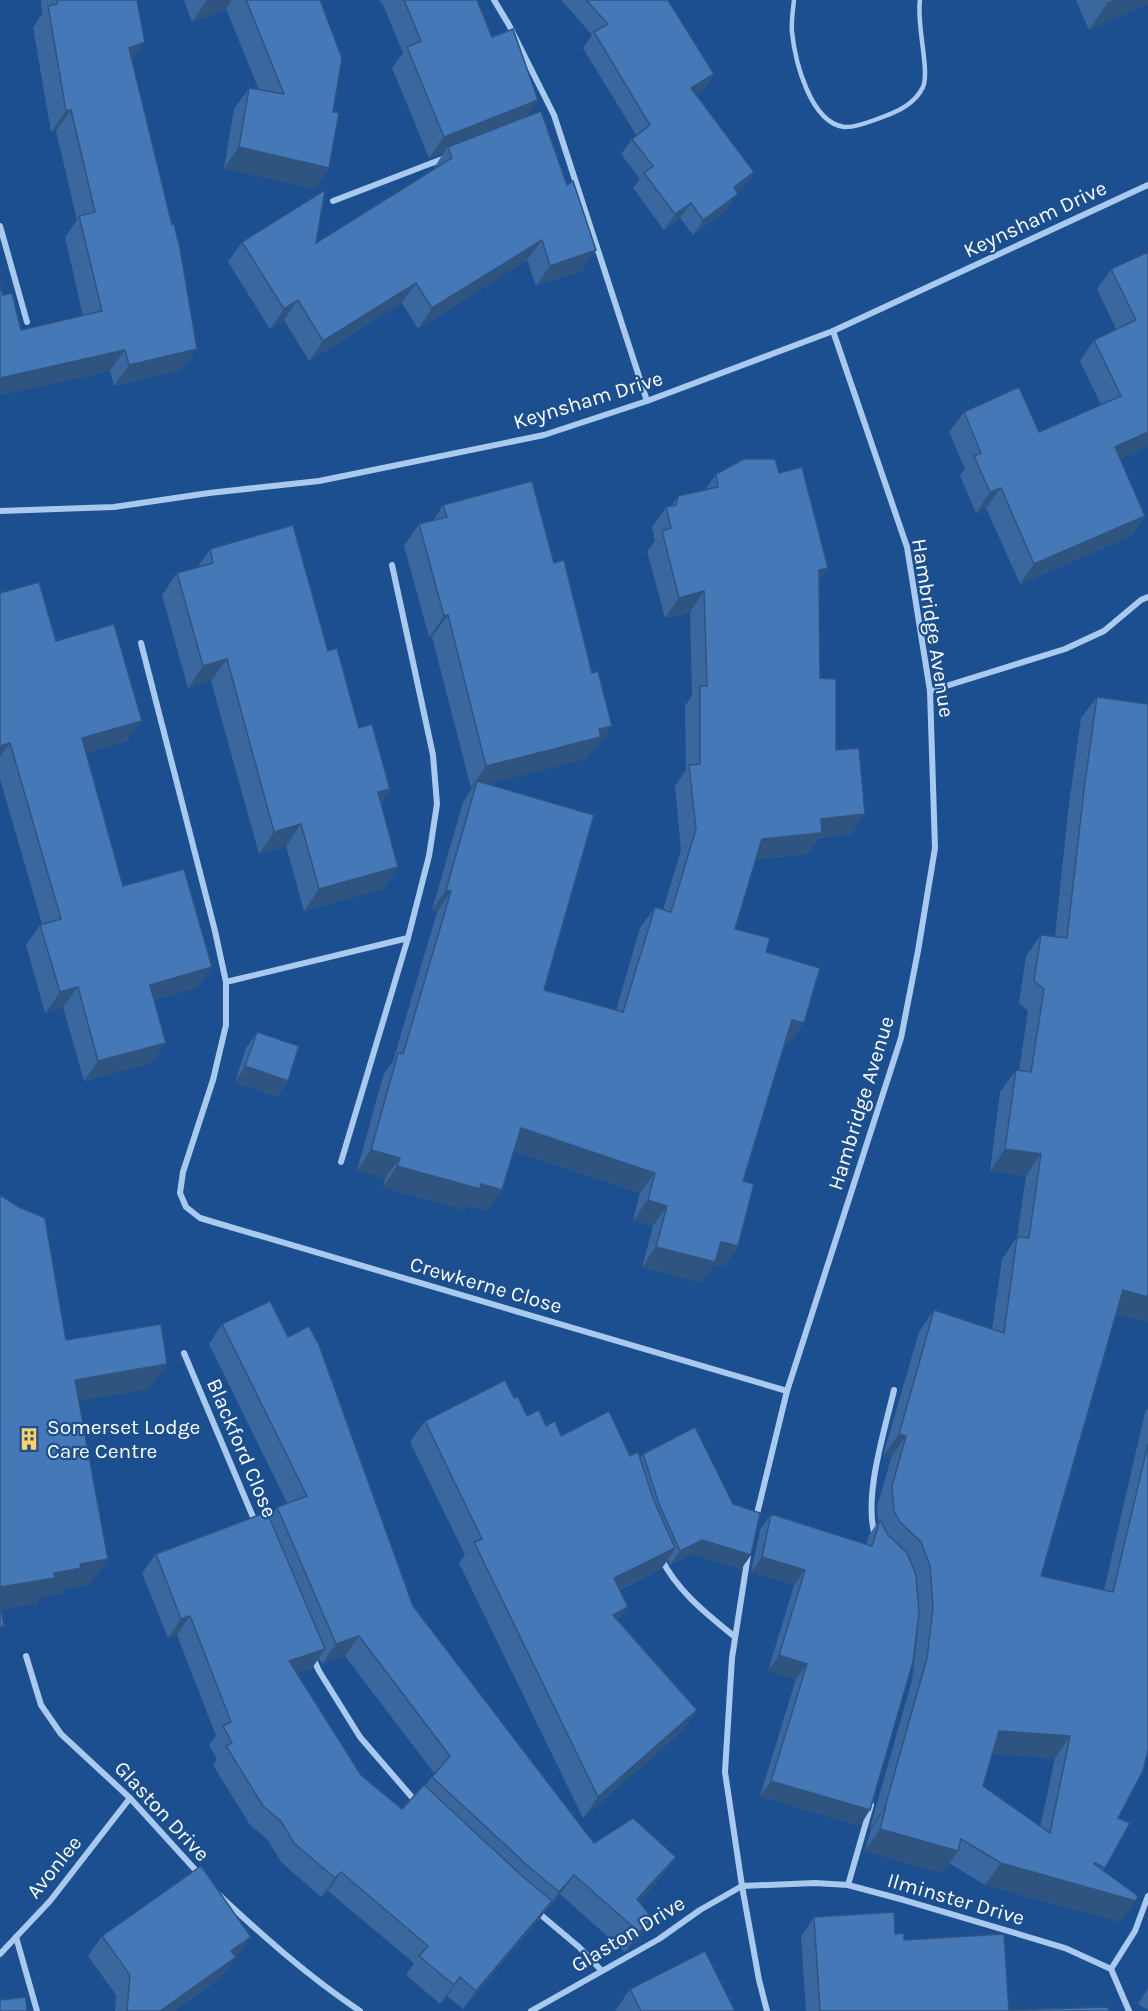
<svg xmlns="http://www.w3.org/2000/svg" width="1148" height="2011" font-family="Karla,sans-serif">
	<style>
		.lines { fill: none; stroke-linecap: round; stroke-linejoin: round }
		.service { stroke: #a9c9ee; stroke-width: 4.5 }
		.minor { stroke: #a9c9ee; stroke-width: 6 }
		.wall { fill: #3a679d; fill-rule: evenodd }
		.shaded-wall { fill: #305480 }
		.building { fill: #4478b7; stroke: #305480; stroke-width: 1.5; fill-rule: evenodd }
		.labels { text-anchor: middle; stroke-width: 4.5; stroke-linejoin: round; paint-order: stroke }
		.street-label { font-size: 21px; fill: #fff; stroke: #1b4f8f }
		.poi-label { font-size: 21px; fill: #fff; stroke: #1b4f8f; text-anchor: start }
	</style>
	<rect width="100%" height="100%" fill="#1b4f8f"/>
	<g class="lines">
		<path class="service" d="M794,0C793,10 791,22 792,32C795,61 810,122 844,127C852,128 872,121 880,118C897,112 915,104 923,87C930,71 916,23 920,0"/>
		<g class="minor">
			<path d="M494,0L509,25L554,115L647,401"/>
			<path d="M333,201L445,158"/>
			<path d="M0,226L27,322"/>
			<path d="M0,511L114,507L209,493L319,481L544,435L647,401L833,331L1148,185"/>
			<path d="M141,643L215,931L226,982V1025L213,1080L183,1172L180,1193L186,1207L200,1218L787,1391"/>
			<path d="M930,691L1065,649L1104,631L1141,600L1148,597"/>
			<path d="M226,982L408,938"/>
			<path d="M341,1162L408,938L429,856L437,804L433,755L392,565"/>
			<path d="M184,1353L256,1524"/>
			<path d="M756,1518L787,1391L901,1038L918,951L935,848L930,691L907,547L833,331"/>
			<path d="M875,1536C863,1496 885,1430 894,1390"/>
			<path d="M748,1555L732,1658L725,1772L742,1886L759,1980L767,2011"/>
			<path d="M661,1558C677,1591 707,1614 735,1637"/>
			<path d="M26,1656L41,1705L61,1734L130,1798L200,1875"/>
			<path d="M313,1658L319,1671L360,1737L417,1803"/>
			<path d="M848,1885L871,1805"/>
			<path d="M219,1895C264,1937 309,1977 360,2011"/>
			<path d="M535,1910L579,1947L601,1970"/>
			<path d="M16,1937L37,2011"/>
			<path d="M0,1954L50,1901L130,1798"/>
			<path d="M1111,1969L1135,1931L1148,1896"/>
			<path d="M531,2011L659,1939L700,1910L742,1886L815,1883L848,1885L904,1900L1065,1948L1111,1969L1129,2011"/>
		</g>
	</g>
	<g class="wall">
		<path d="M41,0H137L132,60L182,370L114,386L110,371L0,395L3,295L21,330L83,316L65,237L77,220L56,131L51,132L33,27L42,14Z"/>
		<path d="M184,0H321L333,112L329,168L315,189L224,168L234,109L249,88L259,90L226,9L192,22Z"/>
		<path d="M379,0H477L492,37L538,100L526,117L582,271L536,286L527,260L418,329L402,303L309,361L284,320L270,329L228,262L242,242L316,243L434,169V168L444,152L429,158L392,68L403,53L383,5Z"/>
		<path d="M561,0H668L714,74L703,90L696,94L754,172L744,187L737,192L727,210L693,235L680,218L664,230L633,188L640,179L621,154L632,139L636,135L583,48L592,35Z"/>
		<path d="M1076,0H1148L1089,30Z"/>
		<path d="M1148,252V446L1120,459L1145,516L1131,536L1020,584L986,508L976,513L960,476L965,469L949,432L964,412L1039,432L1101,405L1080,361L1094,340L1116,329L1097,289L1111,269Z"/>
		<path d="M779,473L828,568L819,581L820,678L836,750L865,814L851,834L819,838L808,854L756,859L735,929L766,952L804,1023L789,1044L785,1043L743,1181L738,1246L724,1267L714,1264L701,1283L642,1267L653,1226L633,1220L640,1193L514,1151L488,1211L468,1205L465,1210L383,1187L385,1178L357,1170L384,1073L393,1061L437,912L432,910L463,802L473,787L471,788L432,637H429L404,546L419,524L433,521L443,505L597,748L593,749L586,759L486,784L544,990L616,1010L640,928L655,907L663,910L681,850L675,786L686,770L685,706L692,696L690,612L665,618L647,551L655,541L652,527L666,507L671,506L678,496L705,490L716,474Z"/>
		<path d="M210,549L328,651L359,728L390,789L381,803L398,867L383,889L304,911L286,846L259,854L211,681L188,688L162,595L177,573L197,568Z"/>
		<path d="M0,593L56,641L127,741L86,753L123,886L198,987L154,1000L152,1063L84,1081L63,1007L45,1013L26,945L40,925L42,924L0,779Z"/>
		<path d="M1097,697L1116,1314L1041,1576L1104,1590L1145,1412L1148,1408V1750L1118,1818L1130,1823L1103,1871L1121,1922L985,1885L949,1863L942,1873L865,1851L871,1829L870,1828L912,1680L918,1629V1621L860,1826L760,1796L796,1679L768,1671L794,1585L751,1572L760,1530L771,1514L866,1544L869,1535L878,1522L877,1507L891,1458L883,1456L919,1332L934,1310L992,1329L1002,1259L1017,1237L1026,1176L990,1171L1000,1092L1016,1070H1019L1028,1011L1019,1003L1026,956L1041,935L1055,936L1068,812L1081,718ZM993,1754L1055,1758L1040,1827L983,1786Z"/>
		<path d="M257,1032L288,1081L277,1097L235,1082L246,1048Z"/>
		<path d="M222,1324L413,1606L594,1843L676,1857L662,1876L639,1902L653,1919L639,1939L625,1952L560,1894L545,1912V1911L539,1920L463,2009L447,1996L440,2004L406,1975L414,1963L328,1891L321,1897L281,1862L268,1840L250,1825L213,1765L217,1759L209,1745L216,1736L177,1635L168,1638L142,1573L156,1554L270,1518L277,1507L287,1503L209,1344ZM345,1656L434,1773L425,1786L402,1809L361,1775L297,1673L312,1668L319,1658L322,1664Z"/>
		<path d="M514,1398L527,1416L546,1426L561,1436L630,1456L640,1458L643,1454L751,1555L741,1569L692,1554L670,1565L668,1560L661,1569L620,1590L619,1621L697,1710L682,1731L583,1818L459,1563L465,1555L410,1442L425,1421Z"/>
		<path d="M814,1917L895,1934L1009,2010L1109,2011H806L801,1936Z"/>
		<path d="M102,1936L237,1957L234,1959L222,1977L174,2011H115L116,1995L88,1956Z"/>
		<path d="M1148,1988V2010L1138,2004Z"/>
		<path d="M630,1989L735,2011H615Z"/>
	</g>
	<g class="shaded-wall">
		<path d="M208,0H232L226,9L192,22L206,1Z"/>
		<path d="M1114,0H1148V4L1089,30L1108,2Z"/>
		<path d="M145,42L130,63L129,48Z"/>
		<path d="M714,74L703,90L681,104L691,88Z"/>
		<path d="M538,100L523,121L448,147L444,152L429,158L444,137Z"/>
		<path d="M71,110L56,131L51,132L66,111Z"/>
		<path d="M239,147L329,168L315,189L224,168Z"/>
		<path d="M754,172L744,187L723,203L734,187Z"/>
		<path d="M738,194L727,210L693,235L703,220Z"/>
		<path d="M691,203L680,218L664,230L675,214Z"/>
		<path d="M542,240L527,260L418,329L432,308Z"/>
		<path d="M596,250L582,271L536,286L550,266Z"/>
		<path d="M416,283L402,303L309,361L323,341Z"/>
		<path d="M298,300L284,320L270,329L284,309Z"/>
		<path d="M197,349L182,370L114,386L129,365Z"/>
		<path d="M125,350L110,371L0,395V378Z"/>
		<path d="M1148,432V446L1101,468L1115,447Z"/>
		<path d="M1001,488L986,508L976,513L990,492Z"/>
		<path d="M1145,516L1131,536L1020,584L1034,564Z"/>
		<path d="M828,568L814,589L819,570Z"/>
		<path d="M704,591L690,612L665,618L679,598Z"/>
		<path d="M448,615L432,637H429L444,616Z"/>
		<path d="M227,659L211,681L188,688L203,666Z"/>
		<path d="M142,721L127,741L68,759L82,738Z"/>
		<path d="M612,726L597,748L593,749L586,759L476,787L477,781L473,787L471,788L486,766L599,729Z"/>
		<path d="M10,743L0,757V746Z"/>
		<path d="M390,789L375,811L378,792Z"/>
		<path d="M865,814L851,834L819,838L808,854L748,860L762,839L821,819Z"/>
		<path d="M301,824L286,846L259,854L274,832Z"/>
		<path d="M398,867L383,889L304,911L319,889Z"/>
		<path d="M446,890L451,891L437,912L432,910Z"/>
		<path d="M212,967L198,987L136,1005L150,985Z"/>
		<path d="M78,987L63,1007L45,1013L60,992Z"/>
		<path d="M792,1020L804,1023L789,1044L778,1041Z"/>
		<path d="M166,1043L152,1063L84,1081L98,1061Z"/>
		<path d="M245,1066L288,1081L277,1097L235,1082Z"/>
		<path d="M521,1128L655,1173L640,1193L506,1148Z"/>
		<path d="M1005,1149L1041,1154L1026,1176L990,1171Z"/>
		<path d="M371,1150L400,1158L385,1178L357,1170Z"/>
		<path d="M397,1166L481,1184L502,1190L488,1211L468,1205L465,1210L383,1187Z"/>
		<path d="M648,1200L667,1206L653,1226L633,1220Z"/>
		<path d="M721,1242L738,1246L724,1267L714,1264L701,1283L642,1267L656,1247Z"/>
		<path d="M1123,1290L1148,1297V1322L1108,1312Z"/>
		<path d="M167,1364L149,1389L57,1405L75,1380Z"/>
		<path d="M899,1434L906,1436L891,1458L883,1456Z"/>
		<path d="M702,1540L751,1555L741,1569L692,1554L670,1565L680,1551Z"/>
		<path d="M675,1548L661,1569L599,1599L614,1578Z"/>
		<path d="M762,1557L805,1570L794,1585L751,1572Z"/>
		<path d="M108,1559L90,1585L66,1589L63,1593L41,1598L37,1604L0,1610V1587L54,1573L80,1564Z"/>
		<path d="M628,1607L614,1628L613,1615Z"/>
		<path d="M190,1616L177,1635L168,1638L181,1619Z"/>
		<path d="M359,1636L345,1656L322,1664L336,1644Z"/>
		<path d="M325,1649L312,1668L276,1680L289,1661Z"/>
		<path d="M779,1655L807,1664L796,1679L768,1671Z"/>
		<path d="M697,1710L682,1731L583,1818L598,1797Z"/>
		<path d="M999,1731L1070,1736L1055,1758L984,1753Z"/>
		<path d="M771,1781L870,1810L860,1826L760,1796Z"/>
		<path d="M885,1807H886L871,1829L870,1828Z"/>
		<path d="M880,1829L958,1851L942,1873L865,1851Z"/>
		<path d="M676,1857L662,1876L624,1919L637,1899Z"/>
		<path d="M1001,1863L1136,1901L1121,1922L985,1885Z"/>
		<path d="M341,1872L328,1891L321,1897L335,1878Z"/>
		<path d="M574,1875L560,1894L545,1912L559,1892Z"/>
		<path d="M552,1901L539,1920L463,2009L476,1991Z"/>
		<path d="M653,1919L639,1939L625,1952L639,1932Z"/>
		<path d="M251,1937L222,1977L174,2011H160L231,1951Z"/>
		<path d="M460,1977L447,1996L440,2004L454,1985Z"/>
	</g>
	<g class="building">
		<path d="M57,0H137L145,42L129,48L172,225L174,224L180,248L197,349L129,365L125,350L0,378V283L3,295L12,293L21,330L102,311L79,216L95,212L71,110L66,111L48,6L57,4Z"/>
		<path d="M246,0H320L342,58L333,112L339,113L329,168L239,147L249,88L284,94Z"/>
		<path d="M404,0H477L492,37L513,29L538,100L444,137L407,47L421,41Z"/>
		<path d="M586,0H668L714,74L691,88L754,172L734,187L738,194L703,220L691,203L675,214L644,173L653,166L632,139L650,125L594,32L608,24Z"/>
		<path d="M541,111L567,185L573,181L596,250L550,266L542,240L432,308L416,283L323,341L298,300L284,309L242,242L325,190L316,243L452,158L448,147Z"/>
		<path d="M1148,252V432L1115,447L1145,516L1034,564L1001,488L990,492L974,456L981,453L964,412L1019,387L1039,432L1121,396L1094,340L1136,320L1111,269Z"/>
		<path d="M744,459H775L779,473L802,467L828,568L819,570L820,678L836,679V750L859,748L865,814L821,819L822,833L762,839L735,929L770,938L766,952L820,968L804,1023L792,1020L743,1181L754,1184L738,1246L721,1242L715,1262L656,1247L667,1206L648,1200L655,1173L521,1128L502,1190L481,1184L480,1189L397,1166L400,1158L371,1150L398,1053L403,1054L451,891L446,890L477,781L594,815L544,990L623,1012L655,907L671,912L696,829L689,765L700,764V686H707L704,591L679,598L662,531L671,528L666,507L676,505L678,496L718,487L716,474Z"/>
		<path d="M532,481L554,563L564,560L592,673L598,671L612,726L599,729L601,737L486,766L448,615L444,616L419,524L447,517L443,505Z"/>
		<path d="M293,525L328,651L337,648L359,728L372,724L390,789L378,792L398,867L319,889L301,824L274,832L227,659L203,666L177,573L213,563L210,549Z"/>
		<path d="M39,582L56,641L114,624L142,721L82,738L123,886L184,869L212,967L150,985L166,1043L98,1061L78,987L60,992L40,925L61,919L10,743L0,746V593Z"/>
		<path d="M1097,697L1148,704V1297L1123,1290L1041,1576L1113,1592L1148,1444V1750L1143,1771L1118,1818L1130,1823L1105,1868L1095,1863L1094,1864L1138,1896L1136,1901L1001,1863L961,1839L958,1851L880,1829L886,1807H885L927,1658L933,1608L930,1566L921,1542L900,1522L894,1511L892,1486L906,1436L899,1434L934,1310L1004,1333L1017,1237L1029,1238L1041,1154L1005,1149L1016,1070L1031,1072L1044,989L1034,981L1041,935L1067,938L1084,790ZM999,1731L1070,1736L1050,1833L983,1786Z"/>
		<path d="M257,1032L299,1046L288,1081L245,1066Z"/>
		<path d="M0,1195L19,1207L45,1218L66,1340L161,1324L167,1364L75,1380L108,1559L80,1564L81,1568L54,1573L55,1578L0,1587Z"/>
		<path d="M270,1301L288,1337L309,1326L319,1345L413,1606L594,1843L633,1818L676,1857L637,1899L653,1919L639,1932L574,1875L559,1892L528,1866L432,1777L450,1756L359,1636L336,1644L277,1507L307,1496L222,1324Z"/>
		<path d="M505,1380L514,1398L518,1397L527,1416L539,1410L546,1426L555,1421L561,1436L609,1411L630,1456L638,1452L654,1501L675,1548L614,1578L628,1607L613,1615L697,1710L598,1797L474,1542L482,1539L425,1421Z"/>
		<path d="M695,1427L733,1504L760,1513L751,1555L702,1540L680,1551L659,1504L643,1454Z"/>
		<path d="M267,1512L325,1649L289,1661L361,1775L402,1809L424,1785L521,1875L552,1901L476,1991L460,1977L454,1985L419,1956L428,1946L341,1872L335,1878L294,1843L281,1821L263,1806L226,1746L232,1743L223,1726L231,1722L190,1616L181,1619L156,1554Z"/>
		<path d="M771,1514L872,1546L880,1520L888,1535L907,1553L916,1575L919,1613L913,1662L870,1810L771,1781L807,1664L779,1655L805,1570L762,1557Z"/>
		<path d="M0,1604L4,1626L0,1627Z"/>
		<path d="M201,1866L251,1937L231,1951L236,1957L160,2011H127L130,1975L102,1936Z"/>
		<path d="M894,1912L895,1934L904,1933V1940L1004,1934L1009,2010L1108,2007L1109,2011H820L814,1917Z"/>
		<path d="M705,1951L735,2011H641L630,1989Z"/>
		<path d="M26,1997L27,2011H0V2000Z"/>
	</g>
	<defs>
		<g id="building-bare" transform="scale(1.8)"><path d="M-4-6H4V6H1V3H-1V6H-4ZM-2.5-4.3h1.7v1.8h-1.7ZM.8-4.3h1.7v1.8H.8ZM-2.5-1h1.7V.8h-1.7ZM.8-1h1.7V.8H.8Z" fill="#ffd166" stroke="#1b4f8f" stroke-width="2.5" paint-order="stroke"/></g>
	</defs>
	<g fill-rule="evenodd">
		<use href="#building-bare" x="29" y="1439"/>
	</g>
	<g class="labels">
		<g class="street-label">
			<text transform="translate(1035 219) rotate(-25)" y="7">Keynsham Drive</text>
			<text transform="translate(588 400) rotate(-17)" y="7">Keynsham Drive</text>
			<text transform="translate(933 628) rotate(81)" y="7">Hambridge Avenue</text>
			<text transform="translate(861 1103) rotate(-73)" y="7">Hambridge Avenue</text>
			<text transform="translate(486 1285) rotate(16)" y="7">Crewkerne Close</text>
			<text transform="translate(242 1448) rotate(67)" y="7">Blackford Close</text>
			<text transform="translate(162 1811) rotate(47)" y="7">Glaston Drive</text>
			<text transform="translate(54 1867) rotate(-51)" y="7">Avonlee</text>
			<text transform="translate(956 1899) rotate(16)" y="7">Ilminster Drive</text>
			<text transform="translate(628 1934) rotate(-31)" y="7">Glaston Drive</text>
		</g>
		<g class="poi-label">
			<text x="47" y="1434">Somerset Lodge<tspan x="47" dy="24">Care Centre</tspan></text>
		</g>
	</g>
</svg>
